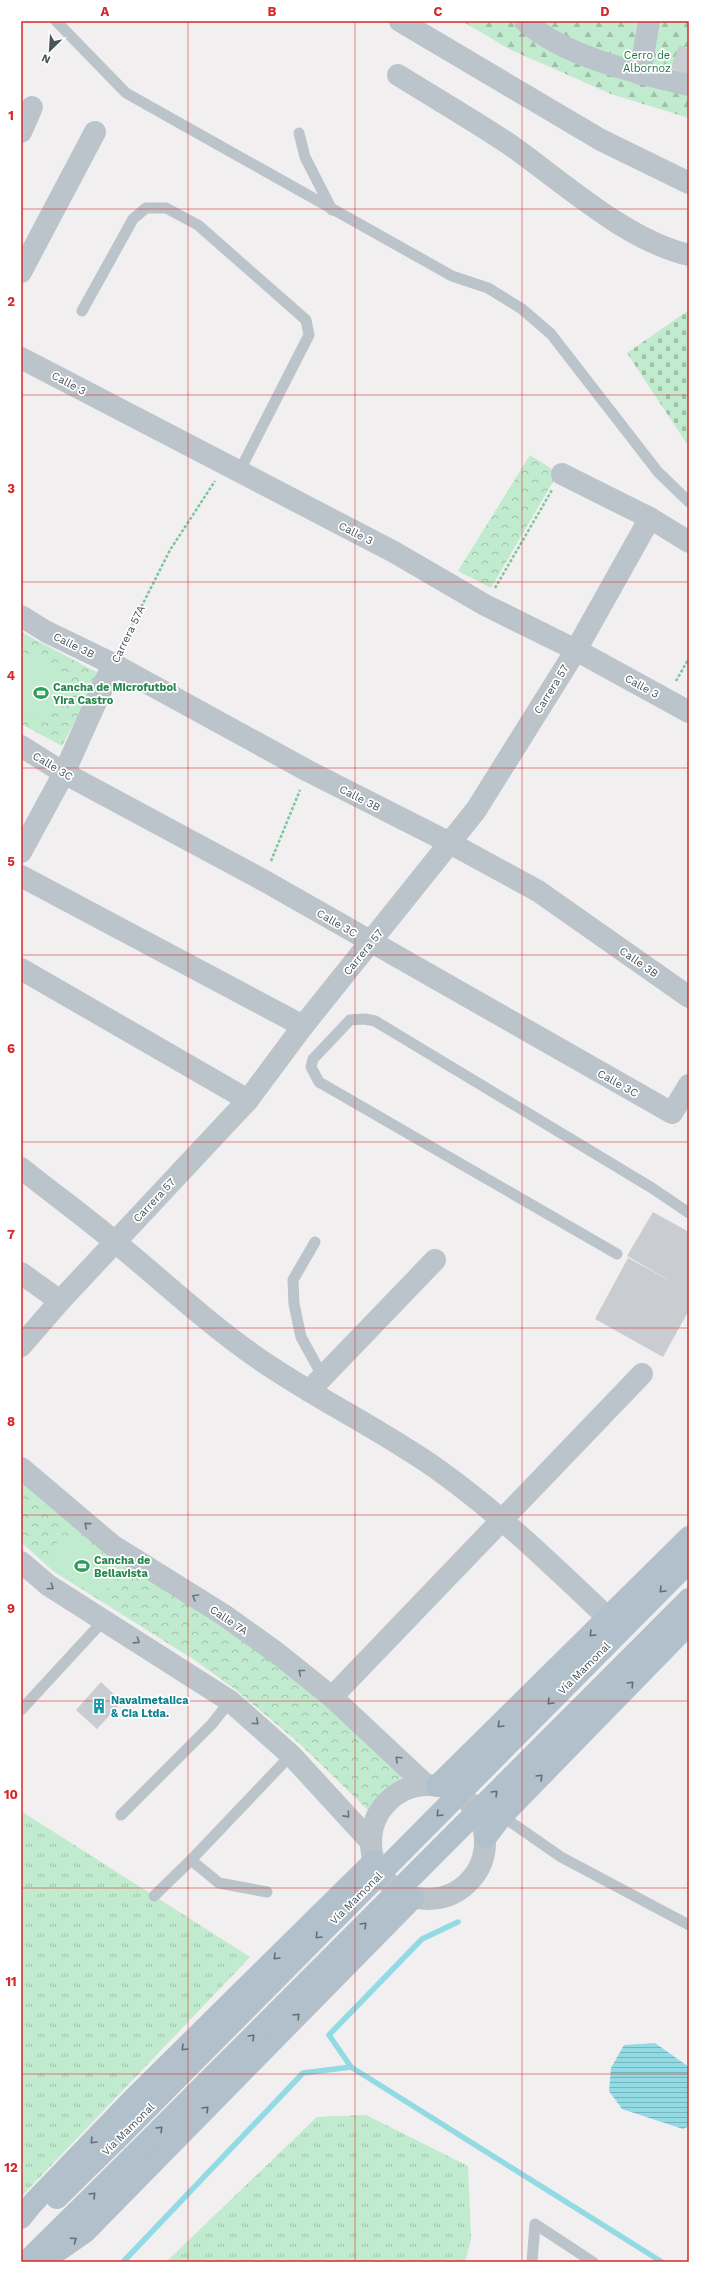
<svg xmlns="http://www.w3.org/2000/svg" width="710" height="2283" font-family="'Work Sans',sans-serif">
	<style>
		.grass { fill: url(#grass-tufts) }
		.forest { fill: url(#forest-firs) }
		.cemetery { fill: url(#cemetery-stones) }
		.park { fill: url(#park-crowns) }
		.pitch { fill: #c1ebce }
		.water { fill: url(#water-rules) }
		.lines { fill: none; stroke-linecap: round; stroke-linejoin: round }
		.stream { stroke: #92dae4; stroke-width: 5.5 }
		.building { fill: #c9ccd1 }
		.path { stroke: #7cc69b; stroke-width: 2.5; stroke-dasharray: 3 2; stroke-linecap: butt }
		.service { stroke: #bbc4ca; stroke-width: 11 }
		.minor { stroke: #bbc4ca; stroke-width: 22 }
		.tertiary { stroke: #bbc4ca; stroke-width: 22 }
		.primary { stroke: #b1c0cb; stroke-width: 22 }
		.primary-bridge { stroke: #b1c0cb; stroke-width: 22 }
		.oneway { stroke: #6a757c }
		.oneway2 { stroke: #626e76 }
		.grid { fill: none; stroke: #d62828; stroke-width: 1; stroke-opacity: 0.55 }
		.labels { text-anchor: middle; stroke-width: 3.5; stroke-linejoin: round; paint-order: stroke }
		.park-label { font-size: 11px; fill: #1f7543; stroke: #fff }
		.street-label { font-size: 11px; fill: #48535a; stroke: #fff }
		.leisure-label { font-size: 11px; font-weight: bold; fill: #27864d; stroke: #fff; text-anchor: start }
		.culture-label { font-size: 11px; font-weight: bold; fill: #0d838f; stroke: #fff; text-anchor: start }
		.neatline { fill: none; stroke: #d62828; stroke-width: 1.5 }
		.grid-label { font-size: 13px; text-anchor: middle; font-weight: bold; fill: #d62828 }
	</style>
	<defs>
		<pattern id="grass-tufts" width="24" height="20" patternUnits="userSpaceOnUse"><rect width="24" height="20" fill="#c1ebce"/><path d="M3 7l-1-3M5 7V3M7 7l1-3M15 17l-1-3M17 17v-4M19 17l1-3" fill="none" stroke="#9fc1aa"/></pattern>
		<pattern id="forest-firs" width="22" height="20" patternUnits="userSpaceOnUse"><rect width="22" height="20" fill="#c1ebce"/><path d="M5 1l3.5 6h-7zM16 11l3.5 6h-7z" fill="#9fc1aa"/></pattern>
		<pattern id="cemetery-stones" width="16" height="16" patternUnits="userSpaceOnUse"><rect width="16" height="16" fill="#c1ebce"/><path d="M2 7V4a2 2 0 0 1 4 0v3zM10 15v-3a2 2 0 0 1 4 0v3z" fill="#9fc1aa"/></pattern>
		<pattern id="park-crowns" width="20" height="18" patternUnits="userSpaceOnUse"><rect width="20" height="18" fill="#c1ebce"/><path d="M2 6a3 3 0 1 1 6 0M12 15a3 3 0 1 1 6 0" fill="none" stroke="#9fc1aa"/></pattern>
		<pattern id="water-rules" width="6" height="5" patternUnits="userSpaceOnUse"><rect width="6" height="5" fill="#92dae4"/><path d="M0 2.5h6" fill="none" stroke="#79b3bc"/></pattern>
	</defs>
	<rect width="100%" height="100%" fill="#f1efef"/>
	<g class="grass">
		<path d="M21,1811L250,1957L21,2197Z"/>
		<path d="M366,2115L468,2166L471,2239L465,2262H166L317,2117Z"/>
	</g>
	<path class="forest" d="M462,21H689V118L611,94L509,49Z"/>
	<path class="cemetery" d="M689,310V447L627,353Z"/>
	<g class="park">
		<path d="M530,455L558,473L491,588L458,571Z"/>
		<path d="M21,632L100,674L62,746L21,724Z"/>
		<path d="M21,1479L205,1610L328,1702L413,1780C393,1788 381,1794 374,1816L300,1744L236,1690L196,1661L53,1571L21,1542Z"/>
	</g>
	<g class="pitch">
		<path d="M21,651L69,675L45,723L21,710Z"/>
		<path d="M64,1533L119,1572L100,1599L45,1561Z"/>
	</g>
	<path class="water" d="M655,2043L689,2067V2126L683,2129L622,2109L609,2091L611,2068L624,2045Z"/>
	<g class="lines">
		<g class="stream">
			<path d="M458,1922L422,1939L329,2035L351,2067L662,2262"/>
			<path d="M123,2262L303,2073L351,2067"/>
		</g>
	</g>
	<g class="building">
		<path d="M679,45L689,49V74L671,68Z"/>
		<path d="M653,1212L689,1232V1310L663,1357L595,1319L628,1258L676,1284L627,1256Z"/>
		<path d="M101,1682L122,1702L97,1729L76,1710Z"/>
	</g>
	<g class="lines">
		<g class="path">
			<path d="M495,588L552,490"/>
			<path d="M121,647L170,550L215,481"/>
			<path d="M676,681L689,658"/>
			<path d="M271,861L300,790"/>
		</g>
		<g class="service">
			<path d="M56,21L126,93L452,276L488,288L522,309L551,334L658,472L689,502"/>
			<path d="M299,133L305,157L332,210"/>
			<path d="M82,311L133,219L146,208H166L198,225L306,320L309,335L239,472"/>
			<path d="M315,1242L293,1280L294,1304L301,1337L323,1377"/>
			<path d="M617,1254L319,1082L311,1067L313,1059L350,1020L365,1019L375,1021L652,1188L689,1213"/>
			<path d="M21,1710L104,1620"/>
			<path d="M121,1815L212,1724L230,1701"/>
			<path d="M502,1816L561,1857L689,1925"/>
			<path d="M191,1860L219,1883L267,1892"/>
			<path d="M154,1896L191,1860L291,1755"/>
			<path d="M532,2262L535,2224L593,2262"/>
		</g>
		<g class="minor">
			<path d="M400,21L601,140L689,183"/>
			<path d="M525,21C564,57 638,73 689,85"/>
			<path d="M640,74L649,21"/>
			<path d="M398,75C435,98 473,120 509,144C563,182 625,240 689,255"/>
			<path d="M21,132L32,107"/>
			<path d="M21,272L95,132"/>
			<path d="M21,358L394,552L485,605L576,650L689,712"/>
			<path d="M562,474L650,518L689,542"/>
			<path d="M21,616L47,632L113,664L308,771L450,843L538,891L689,997"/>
			<path d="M21,746L64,773L263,880L672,1113L689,1085"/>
			<path d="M21,852L64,773L113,664"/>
			<path d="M21,876L303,1026"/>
			<path d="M21,969L248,1100"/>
			<path d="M21,1168C52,1193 84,1216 115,1242C163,1281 208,1324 259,1359C317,1399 380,1429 437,1469C499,1513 553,1566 608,1618"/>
			<path d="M21,1273L60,1301"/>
			<path d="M21,1346L60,1301L248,1100L303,1026L476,810L576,650L650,518"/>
			<path d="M309,1391L435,1260"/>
			<path d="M332,1697L642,1374"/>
		</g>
		<g class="tertiary">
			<path d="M21,1468L112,1545L224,1615L277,1653L332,1697L426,1785"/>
			<path d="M21,1562L48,1585L230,1701L291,1755L371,1842"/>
			<circle cx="428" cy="1842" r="57"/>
		</g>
		<g class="primary">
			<path d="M437,1786L689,1537"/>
			<path d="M486,1837L502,1816L689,1624"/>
			<path d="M57,2198L116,2140"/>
			<path d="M21,2218L33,2203L136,2096L374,1861"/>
			<path d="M26,2262L133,2156"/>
			<path d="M42,2262L85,2232L413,1898"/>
		</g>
		<g class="primary-bridge">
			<path d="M116,2140L689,1562"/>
			<path d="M133,2156L689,1599"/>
		</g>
	</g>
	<defs><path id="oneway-chevron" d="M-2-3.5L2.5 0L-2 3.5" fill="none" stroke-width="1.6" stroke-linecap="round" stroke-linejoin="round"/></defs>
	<g class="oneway">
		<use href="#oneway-chevron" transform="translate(87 1525) rotate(-140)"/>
		<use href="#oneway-chevron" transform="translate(51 1587) rotate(34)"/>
		<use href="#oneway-chevron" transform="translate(195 1597) rotate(-149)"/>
		<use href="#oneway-chevron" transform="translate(137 1641) rotate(33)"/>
		<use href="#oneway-chevron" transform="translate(301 1672) rotate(-141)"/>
		<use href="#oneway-chevron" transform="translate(256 1722) rotate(40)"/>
		<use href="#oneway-chevron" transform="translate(398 1759) rotate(-137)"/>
		<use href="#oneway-chevron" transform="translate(347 1815) rotate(48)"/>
	</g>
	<g class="oneway2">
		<use href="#oneway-chevron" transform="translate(662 1590) rotate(135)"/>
		<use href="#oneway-chevron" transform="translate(592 1634) rotate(135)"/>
		<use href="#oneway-chevron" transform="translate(631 1684) rotate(-46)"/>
		<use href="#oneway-chevron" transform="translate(550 1702) rotate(135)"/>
		<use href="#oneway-chevron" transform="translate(500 1725) rotate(135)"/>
		<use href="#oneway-chevron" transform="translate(540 1777) rotate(-46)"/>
		<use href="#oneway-chevron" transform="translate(495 1793) rotate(-45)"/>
		<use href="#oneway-chevron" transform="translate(439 1814) rotate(135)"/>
		<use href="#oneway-chevron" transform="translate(364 1925) rotate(-45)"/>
		<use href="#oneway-chevron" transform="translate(318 1936) rotate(135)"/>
		<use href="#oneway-chevron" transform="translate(276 1957) rotate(135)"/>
		<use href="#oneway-chevron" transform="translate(297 2016) rotate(-46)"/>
		<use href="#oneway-chevron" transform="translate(252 2037) rotate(-45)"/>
		<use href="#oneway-chevron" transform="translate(184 2048) rotate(135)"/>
		<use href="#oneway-chevron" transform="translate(206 2109) rotate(-46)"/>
		<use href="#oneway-chevron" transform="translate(160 2129) rotate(-45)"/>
		<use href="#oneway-chevron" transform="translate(93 2141) rotate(134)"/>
		<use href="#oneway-chevron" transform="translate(93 2195) rotate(-45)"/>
		<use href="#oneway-chevron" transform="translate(74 2240) rotate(-35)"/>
	</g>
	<path class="grid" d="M188,21V2262M355,21V2262M522,21V2262M21,209H689M21,395H689M21,582H689M21,768H689M21,955H689M21,1142H689M21,1328H689M21,1515H689M21,1701H689M21,1888H689M21,2074H689"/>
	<defs>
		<g id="stadium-bare" transform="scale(1.2)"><path d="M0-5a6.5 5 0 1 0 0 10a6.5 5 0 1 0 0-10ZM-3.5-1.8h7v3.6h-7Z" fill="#2e9e5b" stroke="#fff" stroke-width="2.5" paint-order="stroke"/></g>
		<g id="building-bare" transform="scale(1.2)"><path d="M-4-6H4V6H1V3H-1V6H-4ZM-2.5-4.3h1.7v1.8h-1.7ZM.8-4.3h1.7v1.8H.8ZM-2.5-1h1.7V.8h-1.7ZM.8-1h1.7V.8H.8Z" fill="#0f9aa8" stroke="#fff" stroke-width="2.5" paint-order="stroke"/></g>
	</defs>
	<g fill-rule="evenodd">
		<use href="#stadium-bare" x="41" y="693"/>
		<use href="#stadium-bare" x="82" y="1566"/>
		<use href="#building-bare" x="99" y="1706"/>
	</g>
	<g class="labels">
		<g class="park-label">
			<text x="647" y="59">Cerro de<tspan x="647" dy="13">Albornoz</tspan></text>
		</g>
		<g class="street-label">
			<text transform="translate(69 383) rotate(28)" y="4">Calle 3</text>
			<text transform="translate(356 533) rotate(27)" y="4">Calle 3</text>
			<text transform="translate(128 634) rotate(-64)" y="4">Carrera 57A</text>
			<text transform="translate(74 645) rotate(26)" y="4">Calle 3B</text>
			<text transform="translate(642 686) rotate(29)" y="4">Calle 3</text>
			<text transform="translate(551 689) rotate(-58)" y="4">Carrera 57</text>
			<text transform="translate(53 766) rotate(31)" y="4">Calle 3C</text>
			<text transform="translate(360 798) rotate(27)" y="4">Calle 3B</text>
			<text transform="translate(337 923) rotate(30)" y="4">Calle 3C</text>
			<text transform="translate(363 952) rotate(-51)" y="4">Carrera 57</text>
			<text transform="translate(639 962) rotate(35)" y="4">Calle 3B</text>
			<text transform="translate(618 1083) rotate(29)" y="4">Calle 3C</text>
			<text transform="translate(154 1200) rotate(-47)" y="4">Carrera 57</text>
			<text transform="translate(229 1620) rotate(34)" y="4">Calle 7A</text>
			<text transform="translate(584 1668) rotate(-45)" y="4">Vía Mamonal</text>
			<text transform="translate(356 1898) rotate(-45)" y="4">Vía Mamonal</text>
			<text transform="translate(128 2129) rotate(-45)" y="4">Vía Mamonal</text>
		</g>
		<g class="leisure-label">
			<text x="53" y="691">Cancha de Microfutbol<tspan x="53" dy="13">Yira Castro</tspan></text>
			<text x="94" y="1564">Cancha de<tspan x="94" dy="13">Bellavista</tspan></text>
		</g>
		<g class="culture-label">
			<text x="111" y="1704">Navalmetalica<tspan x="111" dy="13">&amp; Cia Ltda.</tspan></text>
		</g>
	</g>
	<rect width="710" height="2283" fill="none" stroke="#ffffff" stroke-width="44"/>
	<g transform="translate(50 50) rotate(205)" stroke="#ffffff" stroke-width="3" paint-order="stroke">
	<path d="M0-3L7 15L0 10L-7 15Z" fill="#48535a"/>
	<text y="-6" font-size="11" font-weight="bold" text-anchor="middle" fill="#48535a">N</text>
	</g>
	<rect x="22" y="22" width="666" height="2239" class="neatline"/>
	<g class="grid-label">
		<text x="105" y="16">A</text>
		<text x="272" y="16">B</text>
		<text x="438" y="16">C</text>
		<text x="605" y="16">D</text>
		<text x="11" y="120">1</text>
		<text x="11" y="306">2</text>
		<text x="11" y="493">3</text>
		<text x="11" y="680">4</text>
		<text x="11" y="866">5</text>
		<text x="11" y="1053">6</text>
		<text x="11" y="1239">7</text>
		<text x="11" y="1426">8</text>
		<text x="11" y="1613">9</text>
		<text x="11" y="1799">10</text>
		<text x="11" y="1986">11</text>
		<text x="11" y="2172">12</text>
	</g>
</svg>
